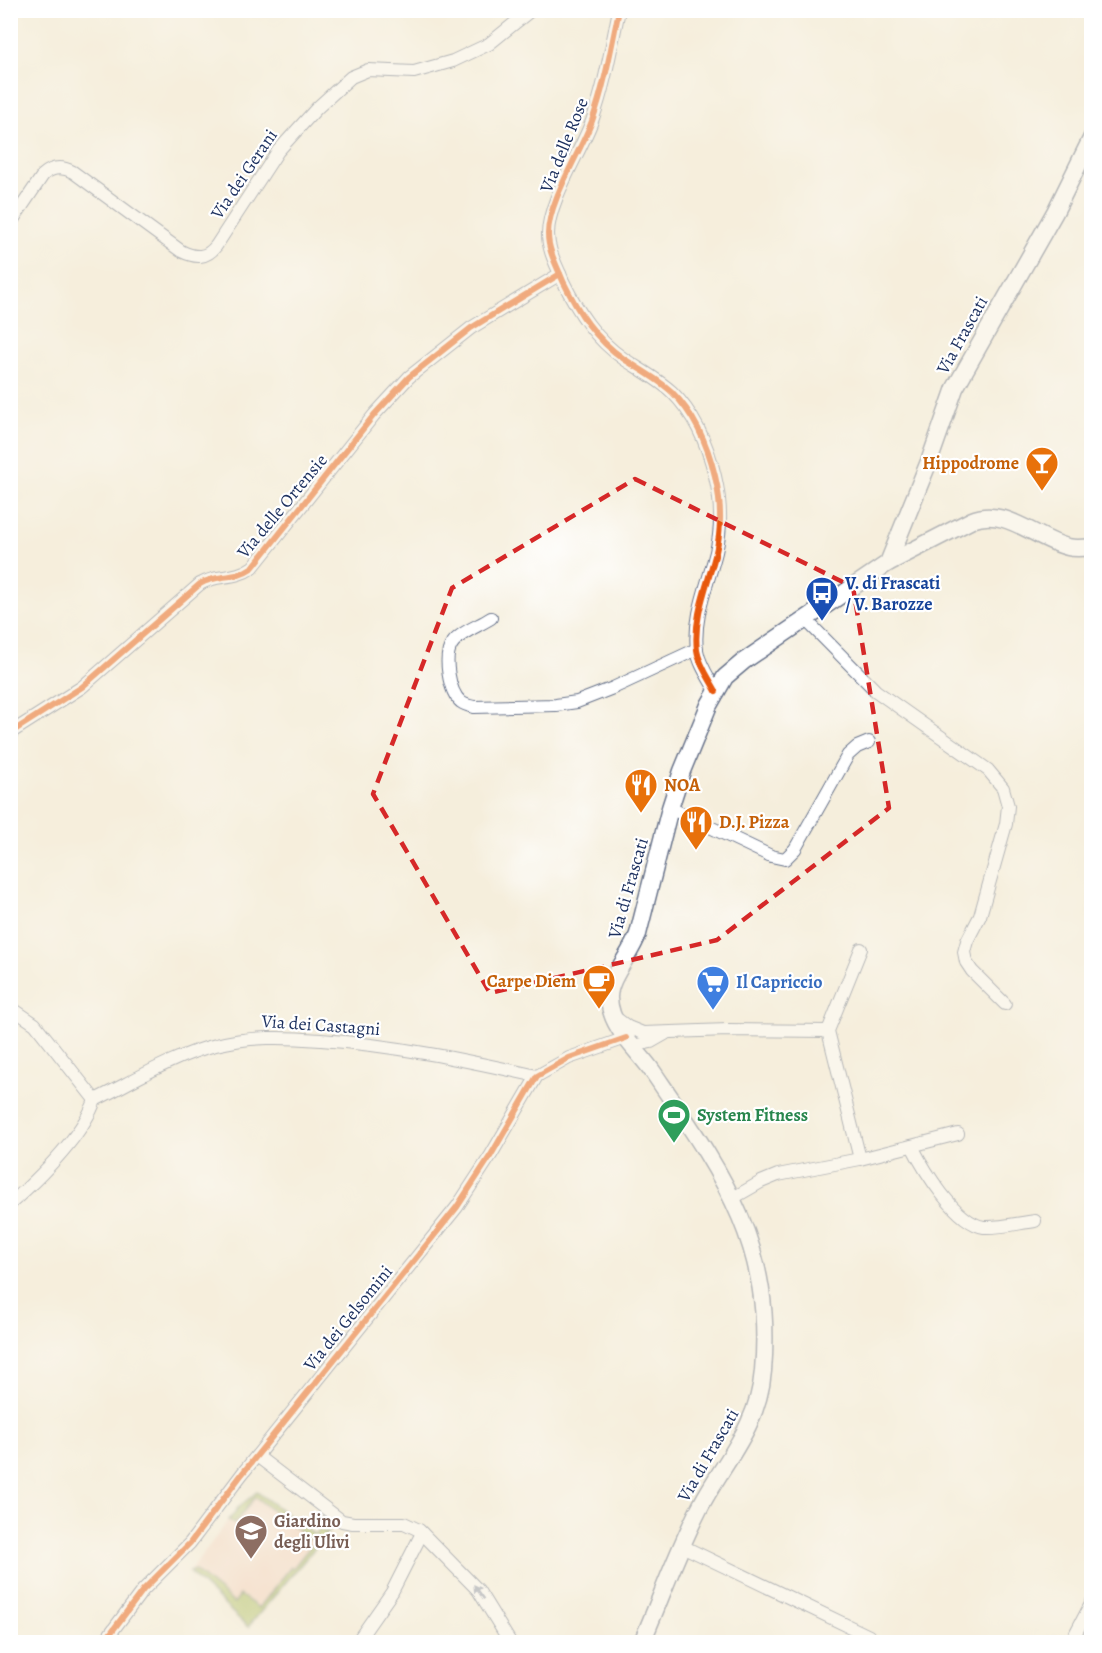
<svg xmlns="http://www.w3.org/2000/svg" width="1102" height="1653" font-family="Alegreya,serif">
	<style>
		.built { fill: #f4d3c0 }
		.green { fill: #acbf63; stroke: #647760; stroke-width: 1.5 }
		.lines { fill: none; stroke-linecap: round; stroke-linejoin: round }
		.minor-casing { stroke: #67728a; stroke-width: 14 }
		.major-casing { stroke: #67728a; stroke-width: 19 }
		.minor { stroke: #fff; stroke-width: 12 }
		.major { stroke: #fff; stroke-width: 16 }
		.cycleway-casing { stroke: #fff; stroke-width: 10 }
		.cycleway { stroke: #e8590c; stroke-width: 6 }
		.oneway { fill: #8d97ae }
		.marked { fill: none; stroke: #d62828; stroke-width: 4.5; stroke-dasharray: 12 8; stroke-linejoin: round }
		.labels { text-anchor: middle; stroke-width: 4.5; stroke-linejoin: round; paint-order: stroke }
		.street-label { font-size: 18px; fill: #1b2f5e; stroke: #fff }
		.food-label { font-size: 18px; font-weight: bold; fill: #c56008; stroke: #fff; text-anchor: end }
		.transit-label { font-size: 18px; font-weight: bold; fill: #164399; stroke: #fff; text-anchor: start }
		.shop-label { font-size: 18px; font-weight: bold; fill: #366cbe; stroke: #fff; text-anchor: start }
		.leisure-label { font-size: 18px; font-weight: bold; fill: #27864d; stroke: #fff; text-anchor: start }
		.education-label { font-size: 18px; font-weight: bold; fill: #785e54; stroke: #fff; text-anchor: start }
	</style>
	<rect width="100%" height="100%" fill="#fff"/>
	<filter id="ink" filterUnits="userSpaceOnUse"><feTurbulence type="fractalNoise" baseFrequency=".0167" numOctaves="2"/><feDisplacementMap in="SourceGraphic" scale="12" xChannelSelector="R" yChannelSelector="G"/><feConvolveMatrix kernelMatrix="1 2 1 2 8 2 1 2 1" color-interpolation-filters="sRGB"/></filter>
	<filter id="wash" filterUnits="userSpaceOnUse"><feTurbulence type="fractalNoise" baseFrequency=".008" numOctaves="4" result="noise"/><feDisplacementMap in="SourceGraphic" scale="24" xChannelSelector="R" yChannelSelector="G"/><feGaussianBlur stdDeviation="1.35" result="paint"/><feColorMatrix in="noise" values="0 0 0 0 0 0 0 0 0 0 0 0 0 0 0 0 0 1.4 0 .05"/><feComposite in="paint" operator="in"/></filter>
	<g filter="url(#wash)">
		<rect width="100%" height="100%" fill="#f5eedc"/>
		<path class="built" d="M257,1492L320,1539L248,1627L189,1572L238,1508Z"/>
		<path class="green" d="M257,1492L315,1535L320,1529L325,1532L331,1525L326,1521L328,1519L334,1521L335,1524L248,1627L189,1572L194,1570L234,1603L240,1595L259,1608L291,1567L293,1568L314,1542L255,1497L234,1524L229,1520L238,1508Z"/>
	</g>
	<g filter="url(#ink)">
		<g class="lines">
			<g class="minor-casing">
				<g id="minor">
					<path d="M619,10C611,48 605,85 592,121C580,153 548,202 548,234C548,251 557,266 563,281C578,312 595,339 624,359C639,369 658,379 672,392C694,414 708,446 715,476C721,501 722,527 716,552C708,584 693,617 697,650C699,664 709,678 716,691"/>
					<path d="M10,224L43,175C52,167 62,166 73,172L181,251C195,258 206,259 216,246L278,151L317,108L351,77L368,70L414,72L453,61L489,44L531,10"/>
					<path d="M491,618C479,626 460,632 452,644C443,657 449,692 461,702C465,705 470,706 474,707L556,705L577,702L613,688L697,649"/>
					<path d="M806,620L876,691L988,770L1003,788L1008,806L1006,824L980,916L967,941L964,952L966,962L972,971L1005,1004"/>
					<path d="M10,733L82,687L200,584C218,573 233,581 253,567L374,415L409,377L471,328L560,274"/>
					<path d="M670,808L771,856L785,859L795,849L848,755L857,747L869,742"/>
					<path d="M10,1007L35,1024L95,1100C133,1081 175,1055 216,1045C250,1036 285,1037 321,1040C394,1045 465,1060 537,1076"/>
					<path d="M616,1018L628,1027L643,1033L728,1030L828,1031"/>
					<path d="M632,1046L651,1042L665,1034"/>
					<path d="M912,1146C924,1170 956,1223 984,1227C1000,1228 1019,1223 1035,1221"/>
					<path d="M860,1159L828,1031L861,949"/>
					<path d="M733,1198L761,1182L778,1175L860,1159L958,1134"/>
					<path d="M10,1204C39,1178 83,1135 95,1100"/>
					<path d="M257,1456L342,1521L353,1523H404L419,1530L478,1590L510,1642"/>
					<path d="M682,1546L869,1636"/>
					<path d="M104,1642L143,1590L190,1543L242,1474L457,1207L491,1155L537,1076L569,1058L626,1038"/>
					<path d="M357,1642L392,1592L422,1533"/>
					<path d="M1071,1642L1092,1602"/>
				</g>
			</g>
			<g class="major-casing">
				<g id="major">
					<path d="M888,563L930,459L955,388L1055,212L1092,137"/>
					<path d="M642,1642C661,1598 677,1552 699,1509C724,1460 758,1429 763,1371C774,1243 721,1172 653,1072C637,1049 611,1029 609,999C608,978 631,955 638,934L670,808L682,771L709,705L725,677L744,661L888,563L972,520C1005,506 1037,540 1068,547C1076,549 1084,548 1092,547"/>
				</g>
			</g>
			<use href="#minor" class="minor"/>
			<use href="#major" class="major"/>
			<g class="cycleway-casing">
				<g id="cycleway">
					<path d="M619,10C611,48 605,85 592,121C580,153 548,202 548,234C548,251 557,266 563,281C578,312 595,339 624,359C639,369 658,379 672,392C694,414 708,446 715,476C721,501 722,527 716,552C708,584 693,617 697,650C699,664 709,678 716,691"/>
					<path d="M10,733L82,687L200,584C218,573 233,581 253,567L374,415L409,377L471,328L560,274"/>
					<path d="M104,1642L143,1590L190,1543L242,1474L457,1207L491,1155L537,1076L569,1058L626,1038"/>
				</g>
			</g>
			<use href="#cycleway" class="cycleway"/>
		</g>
		<defs><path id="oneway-solid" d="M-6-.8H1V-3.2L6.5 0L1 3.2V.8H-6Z" transform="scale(1.5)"/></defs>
		<use class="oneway" href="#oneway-solid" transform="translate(479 1592) rotate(-126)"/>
	</g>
	<path d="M0 0H1102V1653H0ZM635,479L853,587L889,808L717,940L490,993L373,794L452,588Z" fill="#f5eedc" fill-opacity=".55" fill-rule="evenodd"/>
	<path class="marked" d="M635,479L853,587L889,808L717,940L490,993L373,794L452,588Z"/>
	<defs>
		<g id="bar-pin" transform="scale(1.725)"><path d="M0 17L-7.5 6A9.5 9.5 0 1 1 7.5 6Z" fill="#e8710a" stroke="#fff"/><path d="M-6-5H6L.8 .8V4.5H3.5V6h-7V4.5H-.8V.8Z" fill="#fff"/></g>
		<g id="bus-pin" transform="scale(1.725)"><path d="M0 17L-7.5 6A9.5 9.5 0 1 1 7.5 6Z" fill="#1a4fb4" stroke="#fff"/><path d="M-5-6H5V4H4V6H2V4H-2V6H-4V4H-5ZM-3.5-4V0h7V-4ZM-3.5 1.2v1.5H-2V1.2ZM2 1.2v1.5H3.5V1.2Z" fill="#fff"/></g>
		<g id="restaurant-pin" transform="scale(1.725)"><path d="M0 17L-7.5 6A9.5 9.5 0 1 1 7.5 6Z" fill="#e8710a" stroke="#fff"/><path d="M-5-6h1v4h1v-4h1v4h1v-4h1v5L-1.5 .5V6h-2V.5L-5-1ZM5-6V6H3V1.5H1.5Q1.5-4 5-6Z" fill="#fff"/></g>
		<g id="cafe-pin" transform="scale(1.725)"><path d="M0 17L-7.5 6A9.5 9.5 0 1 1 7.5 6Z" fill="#e8710a" stroke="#fff"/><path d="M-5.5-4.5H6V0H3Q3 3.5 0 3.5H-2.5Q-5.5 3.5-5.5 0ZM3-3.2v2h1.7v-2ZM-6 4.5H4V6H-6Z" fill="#fff"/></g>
		<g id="supermarket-pin" transform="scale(1.725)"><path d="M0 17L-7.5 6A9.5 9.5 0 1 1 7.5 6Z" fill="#3f7fe0" stroke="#fff"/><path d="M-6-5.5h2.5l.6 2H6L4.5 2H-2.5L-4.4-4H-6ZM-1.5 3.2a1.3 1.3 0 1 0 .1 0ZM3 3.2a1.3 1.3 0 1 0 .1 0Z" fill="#fff"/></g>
		<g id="stadium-pin" transform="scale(1.725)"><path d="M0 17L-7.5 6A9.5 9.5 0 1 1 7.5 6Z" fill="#2e9e5b" stroke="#fff"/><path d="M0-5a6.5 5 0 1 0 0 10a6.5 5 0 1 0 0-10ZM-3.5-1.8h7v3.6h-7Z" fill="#fff"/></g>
		<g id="school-pin" transform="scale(1.725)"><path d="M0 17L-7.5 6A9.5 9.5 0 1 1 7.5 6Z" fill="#8d6e63" stroke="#fff"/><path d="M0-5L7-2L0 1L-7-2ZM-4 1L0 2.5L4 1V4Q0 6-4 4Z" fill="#fff"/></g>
	</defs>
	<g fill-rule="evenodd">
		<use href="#bar-pin" x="1042" y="463"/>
		<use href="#bus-pin" x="822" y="593"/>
		<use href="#restaurant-pin" x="641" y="785"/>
		<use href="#restaurant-pin" x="696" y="822"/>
		<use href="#cafe-pin" x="599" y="981"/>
		<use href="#supermarket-pin" x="713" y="982"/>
		<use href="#stadium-pin" x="674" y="1115"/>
		<use href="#school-pin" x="251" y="1531"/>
	</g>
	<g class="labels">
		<g class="street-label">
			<text transform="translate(564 145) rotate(-68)" y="6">Via delle Rose</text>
			<text transform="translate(244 174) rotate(-56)" y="6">Via dei Gerani</text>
			<text transform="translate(962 335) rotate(-61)" y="6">Via Frascati</text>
			<text transform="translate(282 506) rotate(-50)" y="6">Via delle Ortensie</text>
			<text transform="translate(628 888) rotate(-74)" y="6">Via di Frascati</text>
			<text transform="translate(321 1025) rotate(4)" y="6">Via dei Castagni</text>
			<text transform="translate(348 1318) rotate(-51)" y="6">Via dei Gelsomini</text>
			<text transform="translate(708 1455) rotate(-60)" y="6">Via di Frascati</text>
		</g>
		<g class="food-label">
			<text x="1019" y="469">Hippodrome</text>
			<text x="664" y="791" text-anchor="start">NOA</text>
			<text x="719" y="828" text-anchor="start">D.J. Pizza</text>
			<text x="576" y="987">Carpe Diem</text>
		</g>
		<g class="transit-label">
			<text x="845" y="589">V. di Frascati<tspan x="845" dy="21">/ V. Barozze</tspan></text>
		</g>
		<g class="shop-label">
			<text x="736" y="988">Il Capriccio</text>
		</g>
		<g class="leisure-label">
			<text x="697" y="1121">System Fitness</text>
		</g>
		<g class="education-label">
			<text x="274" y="1527">Giardino<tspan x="274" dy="21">degli Ulivi</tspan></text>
		</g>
	</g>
	<rect width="1102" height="1653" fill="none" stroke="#fff" stroke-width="36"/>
</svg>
